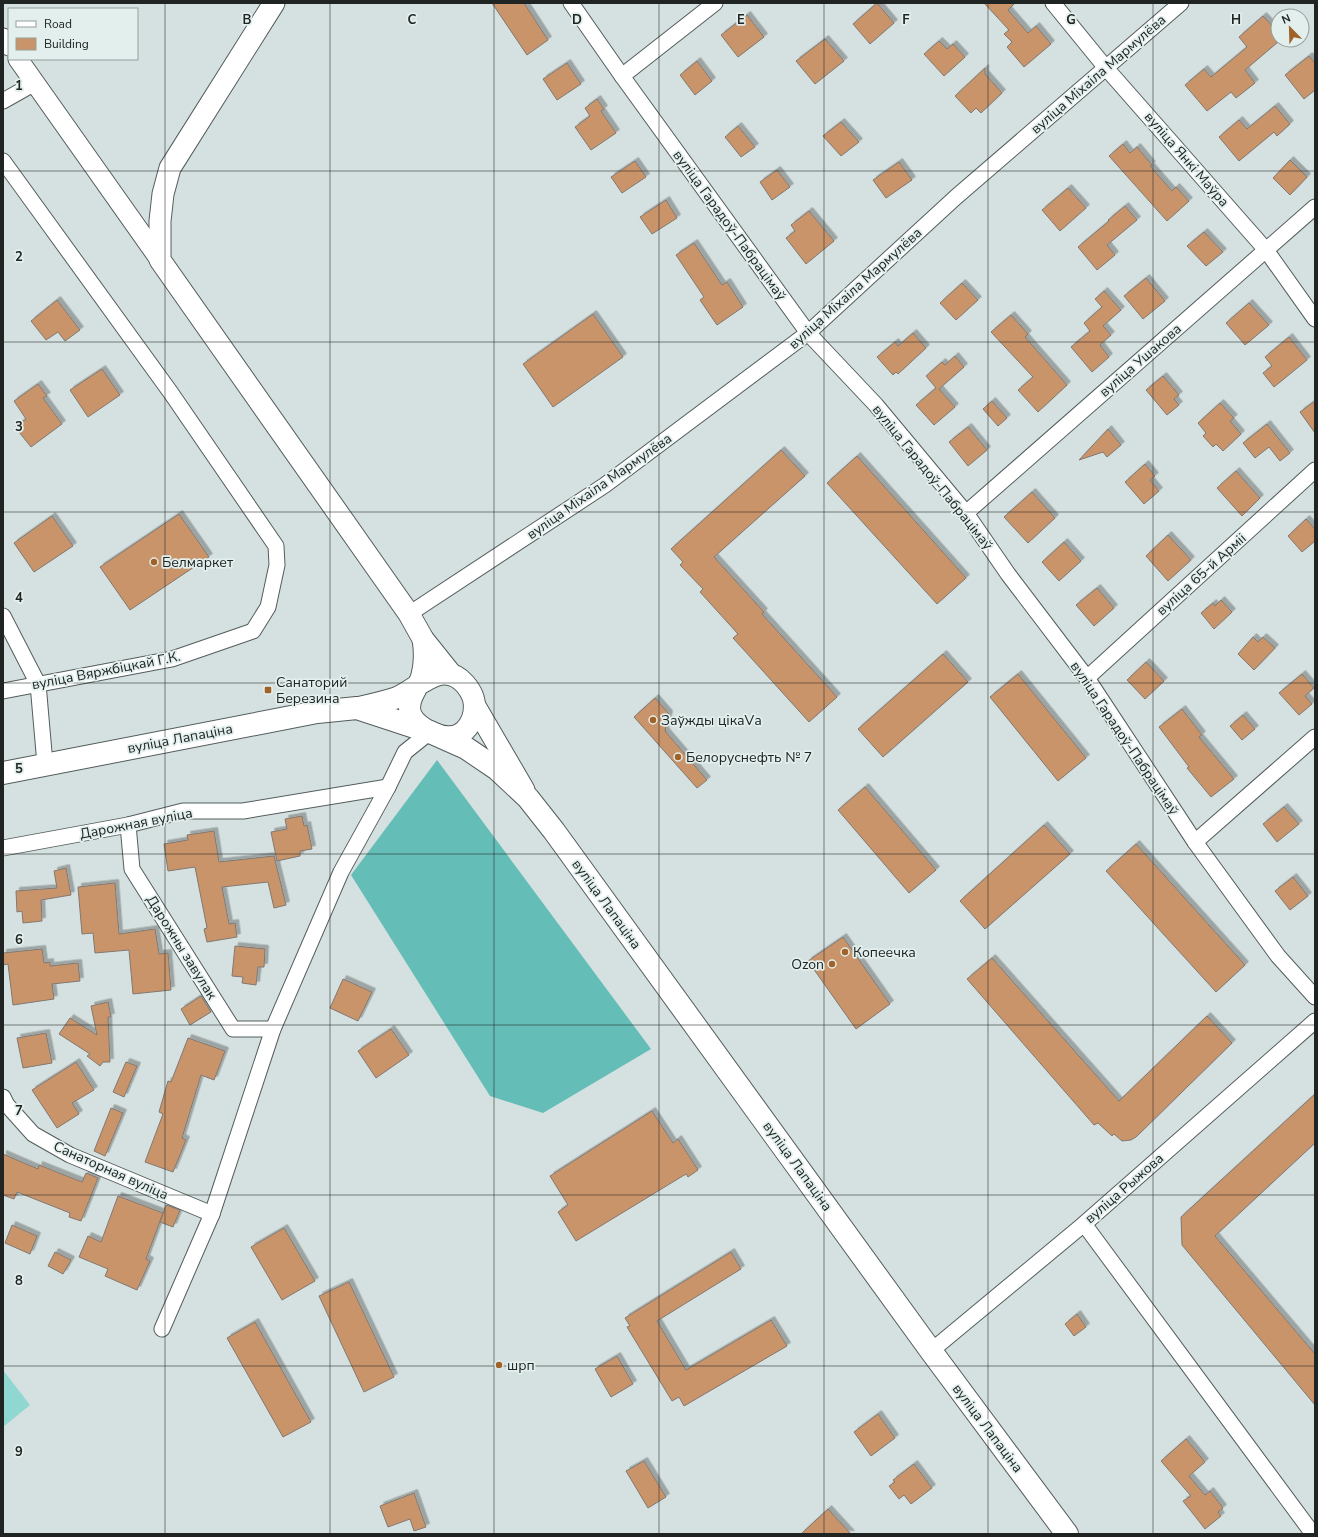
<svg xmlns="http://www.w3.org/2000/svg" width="1318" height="1537" font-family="'Nunito Sans',sans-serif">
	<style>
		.green { fill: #8fd7d0 }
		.forest { fill: #64bdb6 }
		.building { fill: #c99469; stroke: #807872; filter: url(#shadow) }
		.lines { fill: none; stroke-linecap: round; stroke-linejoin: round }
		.minor-casing { stroke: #535d5c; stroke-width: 17 }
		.tertiary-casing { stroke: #535d5c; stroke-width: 21 }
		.secondary-casing { stroke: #535d5c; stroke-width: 23 }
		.primary-casing { stroke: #535d5c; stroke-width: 24 }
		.minor { stroke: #fff; stroke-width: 15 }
		.tertiary { stroke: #fff; stroke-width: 19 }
		.secondary { stroke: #fff; stroke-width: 21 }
		.primary { stroke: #fff; stroke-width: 22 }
		.grid { fill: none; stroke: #202524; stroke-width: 1; stroke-opacity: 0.55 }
		.poi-dot { fill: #a06228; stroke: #e2efed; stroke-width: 1.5 }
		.labels { text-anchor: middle; stroke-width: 3.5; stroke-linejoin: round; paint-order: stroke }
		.street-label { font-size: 14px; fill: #202524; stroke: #e2efed }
		.poi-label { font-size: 14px; fill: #202524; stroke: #e2efed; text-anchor: start }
		.grid-label { font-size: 13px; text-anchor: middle; font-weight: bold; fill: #202524; stroke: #e2efed; stroke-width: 3.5; stroke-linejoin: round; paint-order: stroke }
	</style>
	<defs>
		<filter id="shadow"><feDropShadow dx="3.5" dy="-3.5" stdDeviation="0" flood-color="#0004"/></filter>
	</defs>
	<rect width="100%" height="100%" fill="#d5e1e0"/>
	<path class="green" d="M3,1370L30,1405L3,1427Z"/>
	<path class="forest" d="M437,760L651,1049L543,1113L490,1096L351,875Z"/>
	<g class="building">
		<path d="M492,3H524L548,40L527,55Z"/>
		<path d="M877,3L894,23L870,44L853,24Z"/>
		<path d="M984,3H1015L1008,10L1028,33L1036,26L1051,44L1024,67L1007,47L1012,42L1004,34L1009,30Z"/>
		<path d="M747,15L764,37L738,57L721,35Z"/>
		<path d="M1263,16L1278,32V42L1245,70L1255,83L1236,98L1231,92L1207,111L1185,85L1204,69L1211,77L1247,47L1239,37Z"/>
		<path d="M825,39L844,61L815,84L796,61Z"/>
		<path d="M939,41L947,49L953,44L965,57L944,76L924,54Z"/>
		<path d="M1309,56L1315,63V90L1304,99L1285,75Z"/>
		<path d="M697,61L712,81L695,95L680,75Z"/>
		<path d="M567,63L581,84L557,100L543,79Z"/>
		<path d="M985,68V74L1002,93L981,113L976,108L971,113L955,96Z"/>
		<path d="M597,99L604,109L601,111L616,133L591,150L575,127L590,116L585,108Z"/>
		<path d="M1275,106L1290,124L1277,136L1274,132L1239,161L1219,137L1239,120L1247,129Z"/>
		<path d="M841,122L859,142L841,156L823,136Z"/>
		<path d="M738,126L755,147L741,157L725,137Z"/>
		<path d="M1123,144L1130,153L1137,147L1152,165L1150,166L1172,191L1176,187L1189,201L1167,221L1109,156Z"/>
		<path d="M1290,160L1307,177L1290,195L1273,178Z"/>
		<path d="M635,161L646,177L622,193L611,177Z"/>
		<path d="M899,162L912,180L886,198L873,180Z"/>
		<path d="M777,170L790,187L772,200L760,182Z"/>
		<path d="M1068,188L1086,208L1060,231L1042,210Z"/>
		<path d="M666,200L677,218L652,234L640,217Z"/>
		<path d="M1125,206L1137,220L1107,245L1115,255L1097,270L1078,247L1109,221L1108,220Z"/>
		<path d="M809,211L834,241L806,264L786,238L795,231L791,225Z"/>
		<path d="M1204,232L1223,252L1206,266L1187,246Z"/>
		<path d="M694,243L722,285L727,282L743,307L717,325L700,300L704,297L676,255Z"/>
		<path d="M1146,278L1165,301L1143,319L1124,296Z"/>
		<path d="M962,283L978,300L956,320L940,303Z"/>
		<path d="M1104,291L1121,310L1103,326L1111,335L1100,345L1109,357L1092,372L1071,347L1090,331L1084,323L1102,307L1095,299Z"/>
		<path d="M57,300L80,330L65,341L58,332L46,340L31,321Z"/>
		<path d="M1249,303L1269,325L1245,345L1226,323Z"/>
		<path d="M593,314L623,357L553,407L523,364Z"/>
		<path d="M1011,315L1028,334L1025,337L1067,385L1038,412L1018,390L1033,377L991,332Z"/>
		<path d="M913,333L926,348L898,374L896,372L893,375L877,357L895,342L898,346Z"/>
		<path d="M1289,337L1307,360L1274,387L1263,373L1272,366L1265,357Z"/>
		<path d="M955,356L964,367L939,389L955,407L934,425L916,405L936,388L926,376L942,362L945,365Z"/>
		<path d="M102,369L120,395L88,417L70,390Z"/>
		<path d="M1163,376L1179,395L1174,399L1179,405L1167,415L1146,390Z"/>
		<path d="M38,384L47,396L43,398L62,424L31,447L15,427L26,419L14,401Z"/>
		<path d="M992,401L1007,418L998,426L983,409Z"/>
		<path d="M1315,401V433L1300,412Z"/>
		<path d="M1220,403L1234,418L1230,421L1241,434L1223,451L1216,444L1213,447L1203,436L1206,433L1198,423Z"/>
		<path d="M1267,424L1290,453L1280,461L1269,447L1255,458L1243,443Z"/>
		<path d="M968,427L987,450L968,466L949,442Z"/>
		<path d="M1108,429L1121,445L1107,457L1103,452L1079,460Z"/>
		<path d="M781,450L805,476L714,557L764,612L762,614L837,697L809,722L733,638L738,634L700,592L703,589L680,565L683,562L671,549Z"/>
		<path d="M857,456L966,578L937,604L827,483Z"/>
		<path d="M1145,464L1155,476L1150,480L1159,491L1144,504L1125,482Z"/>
		<path d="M1236,471L1260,498L1242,516L1217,488Z"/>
		<path d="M1032,492L1055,518L1028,543L1004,517Z"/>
		<path d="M179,514L209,557L130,610L100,567Z"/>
		<path d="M52,516L73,546L34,572L14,543Z"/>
		<path d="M1306,519L1315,529V541L1302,552L1288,536Z"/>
		<path d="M1168,535L1191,560L1168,581L1146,556Z"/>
		<path d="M1064,542L1081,561L1059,581L1042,562Z"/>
		<path d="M1097,588L1114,608L1094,626L1076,605Z"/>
		<path d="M1221,600L1232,612L1214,629L1201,613L1213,603L1215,606Z"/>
		<path d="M1253,637L1258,642L1263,637L1275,648L1254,670L1238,654Z"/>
		<path d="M943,654L968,682L883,757L858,729Z"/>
		<path d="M1146,662L1164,681L1145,699L1127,680Z"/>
		<path d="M1018,674L1086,758L1058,781L990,697Z"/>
		<path d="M1302,674L1314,688L1305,696L1312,704L1299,715L1279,693Z"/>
		<path d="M655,698L669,714L665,731L707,780L697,788L634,717Z"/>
		<path d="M1182,709L1202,735L1199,737L1234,779L1211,797L1187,768L1189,767L1159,727Z"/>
		<path d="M1243,715L1255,729L1242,740L1230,726Z"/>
		<path d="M865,787L936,870L909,893L838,810Z"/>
		<path d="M1284,807L1299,824L1277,842L1263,824Z"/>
		<path d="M302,816L304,826L307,825L312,849L300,851V856L277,861L271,832L287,829L285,819Z"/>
		<path d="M1044,825L1070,854L985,929L960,901Z"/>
		<path d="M214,831L219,862L274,856L286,905L274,908L268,882L222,887L229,924L235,923L237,937L207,942L204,929L207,928L195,867L168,871L164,844L188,840L187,835Z"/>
		<path d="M1136,844L1245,965L1216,992L1106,871Z"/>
		<path d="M66,868L71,895L41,900L42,921L23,923L22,911L17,912L16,891L57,888L54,871Z"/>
		<path d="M1293,877L1308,896L1290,910L1275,891Z"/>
		<path d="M115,883L119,934L155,929L159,954L168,953L171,990L133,994L129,950L95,953L93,933L82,934L78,887Z"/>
		<path d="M843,937L890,1004L856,1029L808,961Z"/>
		<path d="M235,946L265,949L264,967H258L256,985L242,983L243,977L232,976Z"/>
		<path d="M42,949L44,963L50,962V966L78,963L80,981L52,984L54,999L13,1005L8,964L3,965V953Z"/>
		<path d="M992,958L1119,1101L1207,1016L1232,1043L1136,1137L1131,1140L1122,1141L1114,1134L1112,1136L1098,1123L1094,1125L967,979Z"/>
		<path d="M343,979L372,992L358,1021L330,1008Z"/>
		<path d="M201,996L211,1012L190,1025L181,1009Z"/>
		<path d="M108,1002L111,1017H108L110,1062H103L100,1066L87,1056L90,1054L59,1034L70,1018L97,1035L91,1006Z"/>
		<path d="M391,1029L409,1055L376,1078L358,1051Z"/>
		<path d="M46,1033L52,1063L23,1068L17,1038Z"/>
		<path d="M188,1038L225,1051L214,1080L201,1075L182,1138L186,1140L173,1172L145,1162L163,1114L159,1112L168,1081L171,1082Z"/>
		<path d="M76,1062L94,1090L72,1103L79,1114L57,1128L32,1090Z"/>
		<path d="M126,1062L137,1066L124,1097L113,1092Z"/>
		<path d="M1315,1094V1143L1215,1236L1315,1354V1405L1182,1245L1181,1217Z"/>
		<path d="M111,1108L123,1113L105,1156L94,1151Z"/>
		<path d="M652,1111L673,1143L678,1139L698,1170L688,1177L686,1174L576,1241L558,1212L568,1205L550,1176Z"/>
		<path d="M3,1154L38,1169L39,1165L82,1182L86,1173L98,1178L81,1221L69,1217L70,1213L17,1192L14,1199L3,1195Z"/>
		<path d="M118,1196L163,1213L146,1259L150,1261L137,1290L105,1276L108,1269L79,1257L88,1236L101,1242Z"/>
		<path d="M166,1205L180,1210L173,1227L160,1222Z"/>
		<path d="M12,1225L37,1236L30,1254L5,1243Z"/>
		<path d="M284,1228L315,1281L282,1300L251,1247Z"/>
		<path d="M55,1252L71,1260L63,1274L48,1266Z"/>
		<path d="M731,1252L741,1269L657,1321L686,1370L771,1320L787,1346L684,1406L679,1397L672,1401L627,1327L630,1326L625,1318Z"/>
		<path d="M349,1282L394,1377L364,1392L319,1296Z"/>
		<path d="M1077,1314L1086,1327L1074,1336L1065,1324Z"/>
		<path d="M255,1322L311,1422L283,1437L227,1338Z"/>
		<path d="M617,1356L633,1384L611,1397L595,1369Z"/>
		<path d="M878,1414L895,1438L871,1456L854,1432Z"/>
		<path d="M1186,1439L1205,1462L1189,1476L1205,1495L1210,1491L1223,1508L1218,1512L1221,1516L1205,1529L1183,1501L1191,1496L1161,1461Z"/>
		<path d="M644,1461L666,1497L648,1508L626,1471Z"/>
		<path d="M914,1464L932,1488L911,1504L904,1495L899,1499L889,1486L895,1482L893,1480Z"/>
		<path d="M414,1493L426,1527L414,1531L410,1519L388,1527L380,1506Z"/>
		<path d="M828,1509L851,1534H801Z"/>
	</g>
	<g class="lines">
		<g class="minor-casing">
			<g id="minor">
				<path d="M571,3L622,76L808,333L876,405L966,513L1008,574L1087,678L1195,842L1278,956L1315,997"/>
				<path d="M1053,3L1106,68L1266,250L1315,319"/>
				<path d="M622,76L715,3"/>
				<path d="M3,101L35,83"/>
				<path d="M3,161L171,393L276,546L277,565L268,607L253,631L172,659L3,691"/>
				<path d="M966,513L1315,207"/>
				<path d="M409,614L605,485L808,333L956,197L1181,3"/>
				<path d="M3,616L38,684L45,764"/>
				<path d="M1087,678L1315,470"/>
				<path d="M128,825L132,869L233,1029H273"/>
				<path d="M1195,842L1315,737"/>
				<path d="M3,848L128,825L183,811H243L388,787"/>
				<path d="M3,1097L7,1105L33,1134L70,1155L212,1214"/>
				<path d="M1084,1224L1313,1534"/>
				<path d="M162,1329L212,1214L273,1029L341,872L388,787L405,752L430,732"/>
				<path d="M931,1351L1084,1224L1315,1021"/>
			</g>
		</g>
		<g class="tertiary-casing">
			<g id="tertiary">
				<path d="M3,38L9,46"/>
				<path d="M18,59L160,260"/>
			</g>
		</g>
		<g class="secondary-casing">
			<g id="secondary">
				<path d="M274,3L170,168L163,194L160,221V260L409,614L423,639L451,674"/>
				<path d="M475,706L524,790"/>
				<path d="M357,708C370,705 384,702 396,698C418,689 442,658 465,684C472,692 476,701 474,712C473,721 467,730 460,734C447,743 417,729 411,715C405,700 419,688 422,675C425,663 425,651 423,639"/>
			</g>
		</g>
		<g class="primary-casing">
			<path id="primary" d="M3,773L317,712L357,708L430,732L466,748L497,769L528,798L554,831L931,1351L1067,1534"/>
		</g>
		<use href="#minor" class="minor"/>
		<use href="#tertiary" class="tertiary"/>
		<use href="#secondary" class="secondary"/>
		<use href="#primary" class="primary"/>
	</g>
	<path class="grid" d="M165,3V1534M330,3V1534M494,3V1534M659,3V1534M824,3V1534M988,3V1534M1153,3V1534M3,171H1315M3,342H1315M3,512H1315M3,683H1315M3,854H1315M3,1025H1315M3,1195H1315M3,1366H1315"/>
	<g class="poi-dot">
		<circle cx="154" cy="562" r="4"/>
		<rect x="264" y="686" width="8" height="8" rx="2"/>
		<circle cx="653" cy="720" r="4"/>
		<circle cx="678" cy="757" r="4"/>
		<circle cx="845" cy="952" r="4"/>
		<circle cx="832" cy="964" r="4"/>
		<circle cx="499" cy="1365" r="4"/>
	</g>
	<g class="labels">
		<g class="street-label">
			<text transform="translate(1098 74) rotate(-41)" y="5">вуліца Міхаіла Мармулёва</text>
			<text transform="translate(1187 159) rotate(49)" y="5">вуліца Янкі Маўра</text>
			<text transform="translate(730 225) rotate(54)" y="5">вуліца Гарадоў-Пабрацімаў</text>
			<text transform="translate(855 288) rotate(-42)" y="5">вуліца Міхаіла Мармулёва</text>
			<text transform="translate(1140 360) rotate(-41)" y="5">вуліца Ушакова</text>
			<text transform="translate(933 477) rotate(51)" y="5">вуліца Гарадоў-Пабрацімаў</text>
			<text transform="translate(599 486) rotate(-35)" y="5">вуліца Міхаіла Мармулёва</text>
			<text transform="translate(1201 574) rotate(-42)" y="5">вуліца 65-й Арміі</text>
			<text transform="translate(106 670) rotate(-11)" y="5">вуліца Вяржбіцкай Г.К.</text>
			<text transform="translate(180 738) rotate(-11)" y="5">вуліца Лапаціна</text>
			<text transform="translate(1125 738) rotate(56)" y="5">вуліца Гарадоў-Пабрацімаў</text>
			<text transform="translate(136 823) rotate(-11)" y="5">Дарожная вуліца</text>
			<text transform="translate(607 904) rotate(54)" y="5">вуліца Лапаціна</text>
			<text transform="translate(182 947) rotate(58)" y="5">Дарожны завулак</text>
			<text transform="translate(798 1166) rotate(54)" y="5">вуліца Лапаціна</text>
			<text transform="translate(111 1170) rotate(24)" y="5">Санаторная вуліца</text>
			<text transform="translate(1124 1188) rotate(-41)" y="5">вуліца Рыжова</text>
			<text transform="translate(988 1428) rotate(53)" y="5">вуліца Лапаціна</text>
		</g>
		<g class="poi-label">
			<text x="162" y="567">Белмаркет</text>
			<text x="276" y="687">Санаторий<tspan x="276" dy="16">Березина</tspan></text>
			<text x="661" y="725">Заўжды цікаVа</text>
			<text x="686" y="762">Белоруснефть № 7</text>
			<text x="853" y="957">Копеечка</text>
			<text x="824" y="969" text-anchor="end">Ozon</text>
			<text x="507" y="1370">шрп</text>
		</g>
	</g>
	<g class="grid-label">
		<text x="247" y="24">B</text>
		<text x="412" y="24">C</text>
		<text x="577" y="24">D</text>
		<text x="741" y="24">E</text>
		<text x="906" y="24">F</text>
		<text x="1071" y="24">G</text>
		<text x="1236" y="24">H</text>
		<text x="19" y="90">1</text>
		<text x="19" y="261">2</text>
		<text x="19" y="431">3</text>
		<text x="19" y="602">4</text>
		<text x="19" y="773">5</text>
		<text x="19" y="944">6</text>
		<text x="19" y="1115">7</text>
		<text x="19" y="1285">8</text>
		<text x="19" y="1456">9</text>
	</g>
	<rect width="1318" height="1537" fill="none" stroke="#202524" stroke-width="8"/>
	<rect x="8" y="8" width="130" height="52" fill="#e2efed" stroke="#949e9d"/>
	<rect x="16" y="21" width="20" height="6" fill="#ffffff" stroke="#949e9d"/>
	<text x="44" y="28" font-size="12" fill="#202524">Road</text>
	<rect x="16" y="38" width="20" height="12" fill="#c99469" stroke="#949e9d"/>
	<text x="44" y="48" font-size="12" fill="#202524">Building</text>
	<g transform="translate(1290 28) rotate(337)"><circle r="19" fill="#e2efed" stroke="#949e9d"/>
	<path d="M0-3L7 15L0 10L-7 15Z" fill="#a06228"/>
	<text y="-6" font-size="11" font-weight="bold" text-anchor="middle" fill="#202524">N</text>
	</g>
</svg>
